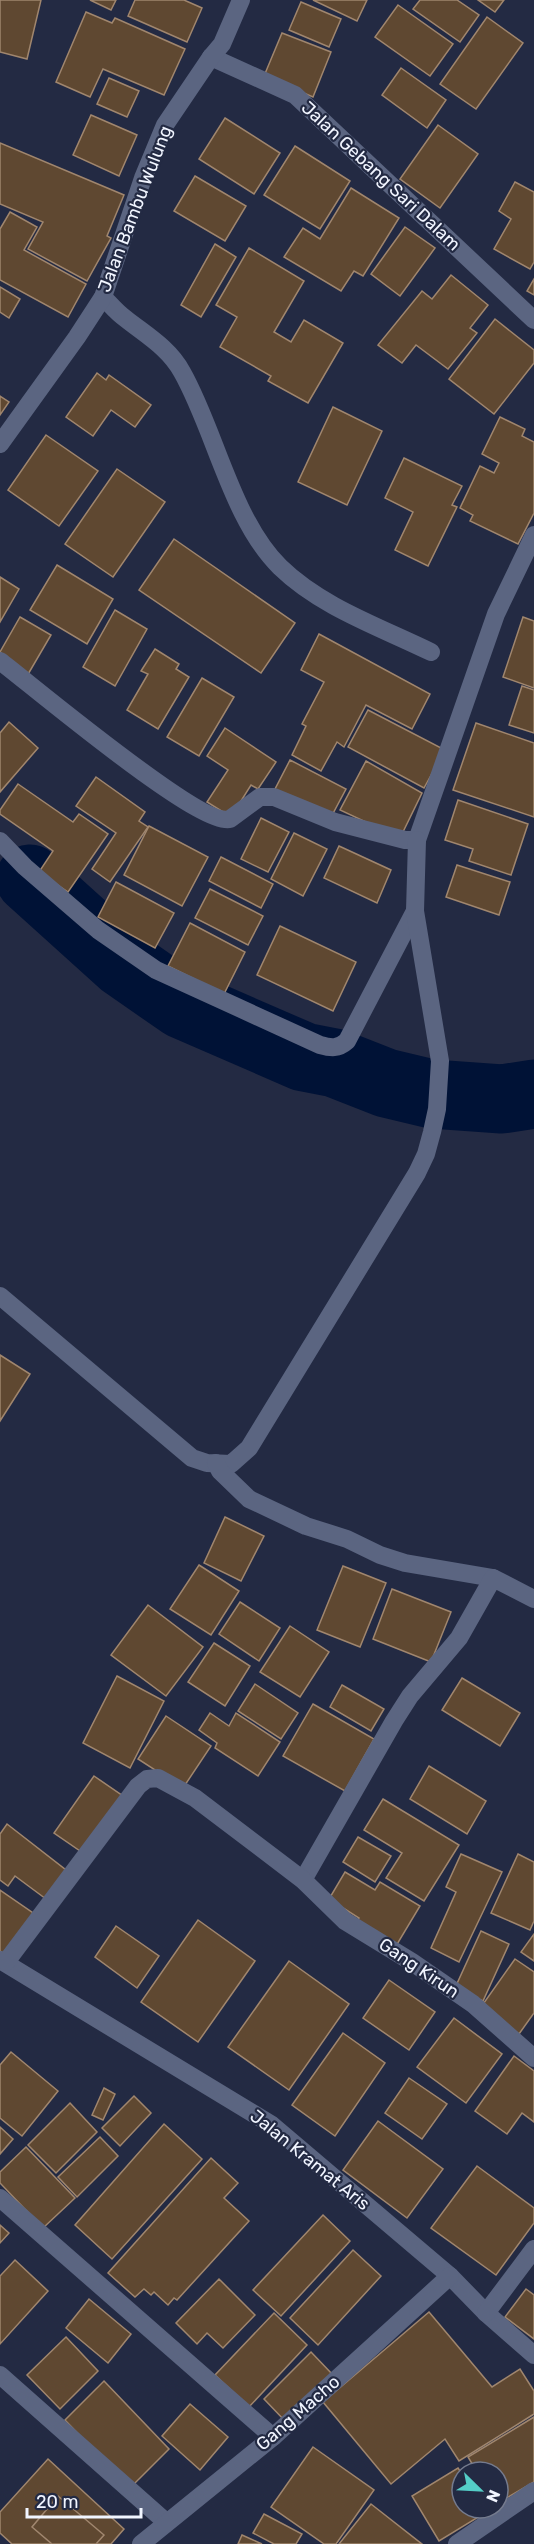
<svg xmlns="http://www.w3.org/2000/svg" width="534" height="2544" font-family="Rubik,sans-serif">
	<style>
		.lines { fill: none; stroke-linecap: round; stroke-linejoin: round }
		.river { stroke: #001236; stroke-width: 69 }
		.building { fill: #5f4831; stroke: #a0866e; stroke-width: 1.5 }
		.minor { stroke: #5b6581; stroke-width: 18 }
		.labels { text-anchor: middle; stroke-width: 4.5; stroke-linejoin: round; paint-order: stroke }
		.street-label { font-size: 18px; fill: #f1f5ff; stroke: #232a43 }
	</style>
	<rect width="100%" height="100%" fill="#232a43"/>
	<g class="lines">
		<path class="river" d="M30,879L123,963L182,1004L304,1057L335,1063L386,1083L432,1094L502,1099L534,1094"/>
	</g>
	<g class="building">
		<path d="M0,0H41L27,59L0,52Z"/>
		<path d="M90,0H116L111,10Z"/>
		<path d="M135,0H184L202,8L187,42L128,16Z"/>
		<path d="M313,0H367L357,21Z"/>
		<path d="M420,0H457L479,15L460,42L413,9Z"/>
		<path d="M478,0H504L495,12Z"/>
		<path d="M301,2L341,19L329,47L289,30Z"/>
		<path d="M398,5L453,44L430,76L375,37Z"/>
		<path d="M86,12L112,23L115,18L185,49L164,95L103,69L90,97L56,82Z"/>
		<path d="M487,17L523,43L476,109L440,84Z"/>
		<path d="M282,33L331,52L313,97L264,76Z"/>
		<path d="M401,68L446,100L427,128L382,95Z"/>
		<path d="M109,78L139,91L127,117L97,104Z"/>
		<path d="M91,115L137,135L119,176L73,155Z"/>
		<path d="M225,118L280,153L254,194L199,159Z"/>
		<path d="M438,125L478,154L440,208L400,179Z"/>
		<path d="M0,143L124,195L107,236L111,238L87,281L28,249L43,222L0,204Z"/>
		<path d="M295,146L350,181L320,229L264,195Z"/>
		<path d="M195,176L246,206L225,241L174,211Z"/>
		<path d="M515,182L534,192V262L530,269L494,249L511,219L499,211Z"/>
		<path d="M351,188L399,218L363,276L354,271L341,291L284,257L303,228L320,239Z"/>
		<path d="M10,212L37,227L24,250L86,284L68,317L0,280V229Z"/>
		<path d="M405,227L435,248L400,296L371,274Z"/>
		<path d="M215,244L236,257L201,317L181,305Z"/>
		<path d="M249,248L304,281L274,332L291,342L304,320L343,343L308,403L268,381L271,376L220,347L237,317L216,305Z"/>
		<path d="M451,275L488,305L470,328L477,333L448,369L416,345L402,363L378,345L422,291L432,299Z"/>
		<path d="M534,279V295L527,291Z"/>
		<path d="M0,287L20,299L9,318L0,312Z"/>
		<path d="M495,319L534,350V363L494,414L449,379Z"/>
		<path d="M97,373L106,380L109,375L151,405L135,427L111,410L93,436L66,417Z"/>
		<path d="M0,396L9,402L0,415Z"/>
		<path d="M333,407L382,431L347,505L298,482Z"/>
		<path d="M500,417L525,429L522,436L534,442V513L518,544L470,521L473,515L460,508L480,466L494,473L499,463L482,454Z"/>
		<path d="M46,435L98,471L59,526L8,490Z"/>
		<path d="M404,458L462,486L452,505L457,507L428,566L395,550L413,512L385,498Z"/>
		<path d="M117,469L165,502L113,577L65,544Z"/>
		<path d="M174,539L295,623L261,673L139,590Z"/>
		<path d="M57,565L113,599L87,644L30,610Z"/>
		<path d="M0,577L19,589L0,622Z"/>
		<path d="M115,610L147,629L115,686L83,667Z"/>
		<path d="M20,617L51,635L27,676L0,652Z"/>
		<path d="M523,617L534,621V688L503,677Z"/>
		<path d="M319,634L430,694L412,729L366,705L344,747L337,742L321,771L292,755L306,726L302,724L324,682L301,670Z"/>
		<path d="M155,649L179,664L176,669L189,677L158,729L127,710L148,674L141,671Z"/>
		<path d="M202,678L234,697L199,756L167,737Z"/>
		<path d="M522,686L534,690V733L509,725Z"/>
		<path d="M368,710L445,750L424,788L348,747Z"/>
		<path d="M9,722L38,748L0,792V733Z"/>
		<path d="M476,723L534,743V817L453,790Z"/>
		<path d="M225,728L276,762L258,789L251,785L231,817L207,802L228,770L207,756Z"/>
		<path d="M290,760L346,789L330,819L274,791Z"/>
		<path d="M366,761L422,793L400,838L340,810Z"/>
		<path d="M96,777L145,812L139,821L148,827L110,882L92,869L116,833L76,806Z"/>
		<path d="M18,784L73,822L79,814L108,834L68,892L39,872L53,851L0,814V810Z"/>
		<path d="M458,800L528,824L511,875L469,861L473,849L445,840Z"/>
		<path d="M261,818L289,832L268,872L241,859Z"/>
		<path d="M149,826L208,857L182,906L124,875Z"/>
		<path d="M294,833L327,849L303,896L271,879Z"/>
		<path d="M339,846L391,870L377,903L324,878Z"/>
		<path d="M221,857L273,884L261,908L209,881Z"/>
		<path d="M457,865L510,882L499,915L446,897Z"/>
		<path d="M116,882L174,913L155,948L98,917Z"/>
		<path d="M210,889L263,916L248,945L195,918Z"/>
		<path d="M190,923L245,952L224,994L168,966Z"/>
		<path d="M280,926L356,962L333,1011L257,975Z"/>
		<path d="M0,1355L30,1374L0,1421Z"/>
		<path d="M225,1517L264,1536L241,1581L204,1563Z"/>
		<path d="M199,1565L239,1591L211,1635L170,1609Z"/>
		<path d="M343,1566L386,1583L360,1647L317,1630Z"/>
		<path d="M392,1589L451,1612L431,1662L373,1639Z"/>
		<path d="M240,1602L280,1628L259,1661L219,1634Z"/>
		<path d="M148,1605L203,1647L166,1696L111,1655Z"/>
		<path d="M290,1626L329,1652L300,1697L260,1672Z"/>
		<path d="M214,1643L250,1666L225,1706L188,1682Z"/>
		<path d="M117,1676L164,1701L130,1768L83,1743Z"/>
		<path d="M462,1678L520,1713L500,1746L442,1710Z"/>
		<path d="M255,1684L298,1713L281,1739L238,1711Z"/>
		<path d="M342,1685L384,1709L371,1731L330,1707Z"/>
		<path d="M313,1704L374,1739L345,1791L283,1756Z"/>
		<path d="M210,1713L229,1726L236,1713L280,1742L258,1776L215,1748L217,1743L199,1730Z"/>
		<path d="M166,1716L211,1746L183,1788L138,1759Z"/>
		<path d="M429,1766L486,1801L467,1834L410,1799Z"/>
		<path d="M94,1776L123,1796L83,1853L54,1833Z"/>
		<path d="M383,1799L459,1845L424,1901L386,1878L402,1853L364,1830Z"/>
		<path d="M7,1824L66,1870L46,1899L15,1876L8,1886L0,1880V1834Z"/>
		<path d="M358,1837L391,1856L375,1882L343,1862Z"/>
		<path d="M461,1854L502,1872L459,1962L431,1948L456,1892L446,1887Z"/>
		<path d="M518,1854L534,1862V1921L530,1930L491,1913Z"/>
		<path d="M345,1872L375,1890L380,1882L420,1906L396,1946L357,1922L359,1918L329,1899Z"/>
		<path d="M0,1890L36,1915L7,1956L0,1951Z"/>
		<path d="M198,1920L255,1961L198,2042L141,2002Z"/>
		<path d="M116,1926L159,1956L137,1988L95,1957Z"/>
		<path d="M481,1931L509,1944L483,2001L455,1988Z"/>
		<path d="M534,1934V1961L521,1952Z"/>
		<path d="M515,1959L534,1972V2013L519,2034L481,2007Z"/>
		<path d="M289,1961L349,2004L289,2090L228,2047Z"/>
		<path d="M389,1980L435,2012L409,2050L363,2018Z"/>
		<path d="M454,2018L502,2054L466,2103L417,2067Z"/>
		<path d="M343,2033L385,2063L335,2136L292,2105Z"/>
		<path d="M11,2052L58,2091L22,2136L0,2118V2065Z"/>
		<path d="M514,2056L534,2071V2122L522,2113L507,2134L475,2111Z"/>
		<path d="M409,2078L447,2104L422,2139L385,2113Z"/>
		<path d="M104,2088L115,2094L103,2120L92,2115Z"/>
		<path d="M134,2096L151,2113L120,2146L102,2128Z"/>
		<path d="M70,2103L97,2132L56,2173L28,2145Z"/>
		<path d="M378,2121L443,2169L407,2218L343,2170Z"/>
		<path d="M164,2124L202,2159L112,2259L75,2225Z"/>
		<path d="M0,2127L13,2139L0,2154Z"/>
		<path d="M100,2137L118,2156L77,2197L58,2177Z"/>
		<path d="M26,2147L75,2198L43,2228L0,2183V2172Z"/>
		<path d="M211,2158L238,2183L224,2198L249,2221L177,2300L174,2298L168,2305L154,2292L151,2295L144,2289L135,2297L108,2273Z"/>
		<path d="M477,2166L534,2208V2223L496,2275L431,2228Z"/>
		<path d="M323,2215L350,2241L281,2316L253,2290Z"/>
		<path d="M0,2225L9,2233L0,2243Z"/>
		<path d="M353,2250L381,2276L318,2345L290,2318Z"/>
		<path d="M15,2260L48,2291L0,2344V2276Z"/>
		<path d="M219,2279L255,2315L223,2348L207,2333L197,2344L176,2323Z"/>
		<path d="M526,2289L534,2295V2339L505,2317Z"/>
		<path d="M89,2299L131,2334L108,2363L66,2328Z"/>
		<path d="M429,2312L492,2387L520,2369L534,2391V2414L459,2461L445,2439L391,2484L323,2402Z"/>
		<path d="M274,2313L307,2345L249,2407L215,2375Z"/>
		<path d="M66,2337L98,2371L60,2409L27,2375Z"/>
		<path d="M311,2352L333,2375L286,2422L264,2399Z"/>
		<path d="M104,2381L169,2449L130,2488L65,2420Z"/>
		<path d="M190,2404L228,2437L200,2470L162,2436Z"/>
		<path d="M534,2417V2482L498,2503V2472H477L468,2457Z"/>
		<path d="M313,2447L374,2490L336,2544H324L271,2507Z"/>
		<path d="M48,2459L124,2529L111,2544H12L0,2533V2512Z"/>
		<path d="M458,2468L462,2474V2508H483L485,2513L439,2541L412,2496Z"/>
		<path d="M58,2496L104,2535L96,2544H52L32,2527Z"/>
		<path d="M371,2504L422,2544H339Z"/>
		<path d="M264,2514L302,2534L296,2544H274L253,2533Z"/>
		<path d="M242,2535L262,2544H238Z"/>
	</g>
	<g class="lines">
		<g class="minor">
			<path d="M211,57L295,95L534,320"/>
			<path d="M103,297C110,304 117,313 126,319C146,335 169,348 182,372C215,430 232,520 280,567C321,607 380,627 431,652"/>
			<path d="M0,444L77,337L103,297L143,178L165,125L211,57L222,44L241,0"/>
			<path d="M0,661C33,686 201,828 230,819L260,797H274L335,822L405,840H417L496,614L534,535"/>
			<path d="M0,841L25,867L98,930L156,970L320,1045C331,1048 338,1049 347,1041L415,911"/>
			<path d="M0,1296L192,1458L207,1463L231,1464L249,1448L417,1173L426,1154L432,1132L437,1109L440,1061L415,911L417,840"/>
			<path d="M216,1463L220,1471L249,1499L306,1526L347,1539L380,1555L405,1563L493,1578"/>
			<path d="M303,1880L394,1721L410,1696L459,1638L493,1578L534,1599"/>
			<path d="M0,1960L272,2125L450,2276L486,2313L534,2355"/>
			<path d="M6,1962L138,1786L147,1779L158,1778L195,1798L303,1880L345,1921L412,1962L473,2004L534,2058"/>
			<path d="M0,2198L273,2437"/>
			<path d="M486,2313L534,2249"/>
			<path d="M0,2375L166,2522"/>
			<path d="M141,2544L273,2437L450,2276"/>
			<path d="M457,2544L534,2491"/>
		</g>
	</g>
	<g class="labels">
		<g class="street-label">
			<text transform="translate(381 176) rotate(43)" y="6">Jalan Gebang Sari Dalam</text>
			<text transform="translate(135 209) rotate(-69)" y="6">Jalan Bambu Wulung</text>
			<text transform="translate(419 1968) rotate(34)" y="6">Gang Kirun</text>
			<text transform="translate(310 2160) rotate(39)" y="6">Jalan Kramat Aris</text>
			<text transform="translate(298 2413) rotate(-41)" y="6">Gang Macho</text>
		</g>
	</g>
	<g transform="translate(480 2490) rotate(114)"><circle r="28" fill="#232a43" stroke="#757b8e" stroke-width="1.5"/>
	<path d="M0-4.5L10 22L0 15L-10 22Z" fill="#54cdc7"/>
	<text y="-9" font-size="16" font-weight="bold" text-anchor="middle" fill="#f1f5ff">N</text>
	</g>
	<path d="M27 2508v9h114v-9" fill="none" stroke="#f1f5ff" stroke-width="3"/>
	<text x="36" y="2508" font-size="18" fill="#f1f5ff" stroke="#232a43" stroke-width="4.5" paint-order="stroke">20 m</text>
</svg>
